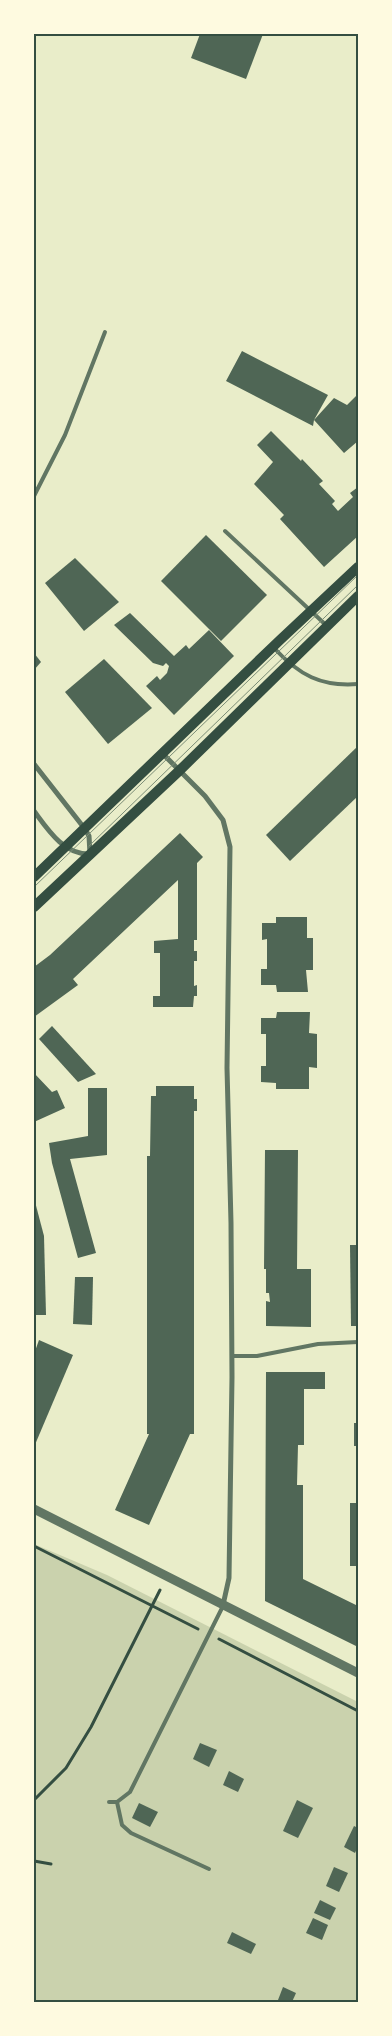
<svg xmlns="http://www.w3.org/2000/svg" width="392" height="2036" font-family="'Times New Roman',serif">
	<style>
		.green { fill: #cad2ad }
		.building { fill: #4f6655 }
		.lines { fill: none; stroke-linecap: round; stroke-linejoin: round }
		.path { stroke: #344e41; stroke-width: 3 }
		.service { stroke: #617663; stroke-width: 4 }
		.minor { stroke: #617663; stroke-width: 5 }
		.tertiary { stroke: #617663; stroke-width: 9 }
		.secondary { stroke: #344e41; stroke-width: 10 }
		.tram { stroke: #7c8e77; stroke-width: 1 }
		.neatline { fill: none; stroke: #344e41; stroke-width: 2 }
	</style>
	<rect width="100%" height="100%" fill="#e9edc9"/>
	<path class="green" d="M34,1544L107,1575L358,1702V2002H34Z"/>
	<g class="building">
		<path d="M200,34H263L246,79L191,58Z"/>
		<path d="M242,351L328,395L314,420L334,398L347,405L358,394V441L344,453L314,420L313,426L226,381Z"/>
		<path d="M271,431L301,461L302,459L323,481L319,484L335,501L332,504L338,511L353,497L350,493L358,487V536L324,567L280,519L284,515L254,484L273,462L257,445Z"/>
		<path d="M206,535L267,595L221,641L161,581Z"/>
		<path d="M75,558L119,602L84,631L45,583Z"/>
		<path d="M130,613L174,656L186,645L189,649L209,630L234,656L174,715L146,686L157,676L160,680L167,673L169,666L166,663L163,666L153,663L114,625Z"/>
		<path d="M34,653L41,662L34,670Z"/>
		<path d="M104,659L152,708L108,744L65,692Z"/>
		<path d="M358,746V796L290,861L266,835Z"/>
		<path d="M180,833L203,857L197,863V940H194V951H197V961H194V986L197,985V996H194L193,1007H153V996H160V953H154V941L178,939V880L73,979L78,985L34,1017V967L50,955Z"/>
		<path d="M276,917H307V938H313V970H306L308,992H277L276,985H261V969H267V939L262,940V923H276Z"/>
		<path d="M277,1012H310L309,1033L317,1034V1068L309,1067V1089H276V1083L261,1082V1066H266V1034H261V1018H276Z"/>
		<path d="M52,1026L96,1074L78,1082L39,1039Z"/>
		<path d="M34,1073L52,1092L57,1090L65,1108L34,1122Z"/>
		<path d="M156,1086H194V1099H197V1111H194V1434H190L149,1525L115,1510L149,1434H147V1156H150L151,1096H156Z"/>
		<path d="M88,1088H107V1155L70,1159L96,1253L78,1258L52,1163L49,1143L88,1136Z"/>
		<path d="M265,1150H298L297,1269H311V1327L266,1326V1301L270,1302L269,1293H266V1269H264Z"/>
		<path d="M34,1198L44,1236L46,1315H34Z"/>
		<path d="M350,1245H358V1326H351Z"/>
		<path d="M75,1277H93L92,1325L73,1324Z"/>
		<path d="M39,1340L73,1355L34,1447V1354Z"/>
		<path d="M266,1372H325V1389H304V1445H298L297,1485H303V1579L358,1606V1647L265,1601Z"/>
		<rect x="354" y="1423" width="4" height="23"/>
		<rect x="350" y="1503" width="8" height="63"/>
		<path d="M200,1743L217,1750L209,1767L193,1759Z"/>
		<path d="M229,1771L244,1779L238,1792L223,1785Z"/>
		<path d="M297,1800L313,1808L298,1838L283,1831Z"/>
		<path d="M139,1803L158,1812L150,1827L132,1818Z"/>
		<path d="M354,1826L358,1828V1846L355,1853L344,1847Z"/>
		<path d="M334,1867L348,1873L339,1892L326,1886Z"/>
		<path d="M320,1900L336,1908L330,1920L314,1913Z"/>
		<path d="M313,1918L328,1925L322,1940L306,1933Z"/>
		<path d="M232,1932L256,1944L251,1954L227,1943Z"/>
		<path d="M283,1987L296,1993L292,2002L278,2000Z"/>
	</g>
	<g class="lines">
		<g class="path">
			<path d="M34,1546L198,1629"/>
			<path d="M219,1639L358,1711"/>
			<path d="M34,1800L66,1768L91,1727L160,1590"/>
			<path d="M34,1861L51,1864"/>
		</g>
		<g class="service">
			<path d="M34,496L65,435L105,332"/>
			<path d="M225,531L327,626"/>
			<path d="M274,648C299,675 321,687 358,684"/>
			<path d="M232,1356H257L318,1344L358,1342"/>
			<path d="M109,1802H117L130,1792L223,1606"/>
			<path d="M117,1802L122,1825L131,1833L209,1869"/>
		</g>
		<g class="minor">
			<path d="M163,754L205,796L223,820L230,847L227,1068L231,1223L232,1377L229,1578L223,1605"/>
			<path d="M34,764L85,829L89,836L90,854C64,855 48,830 34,811"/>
		</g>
		<path class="tertiary" d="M34,1509L358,1673"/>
		<g class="secondary">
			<path d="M34,877L280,640L358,567"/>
			<path d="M34,907L179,771L358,596"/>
		</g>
		<g class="tram">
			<path d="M89,846L358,585"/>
			<path d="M34,887L358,575"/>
		</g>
	</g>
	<rect width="392" height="2036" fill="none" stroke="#fefae0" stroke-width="70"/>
	<rect x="35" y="35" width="322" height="1966" class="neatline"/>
</svg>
